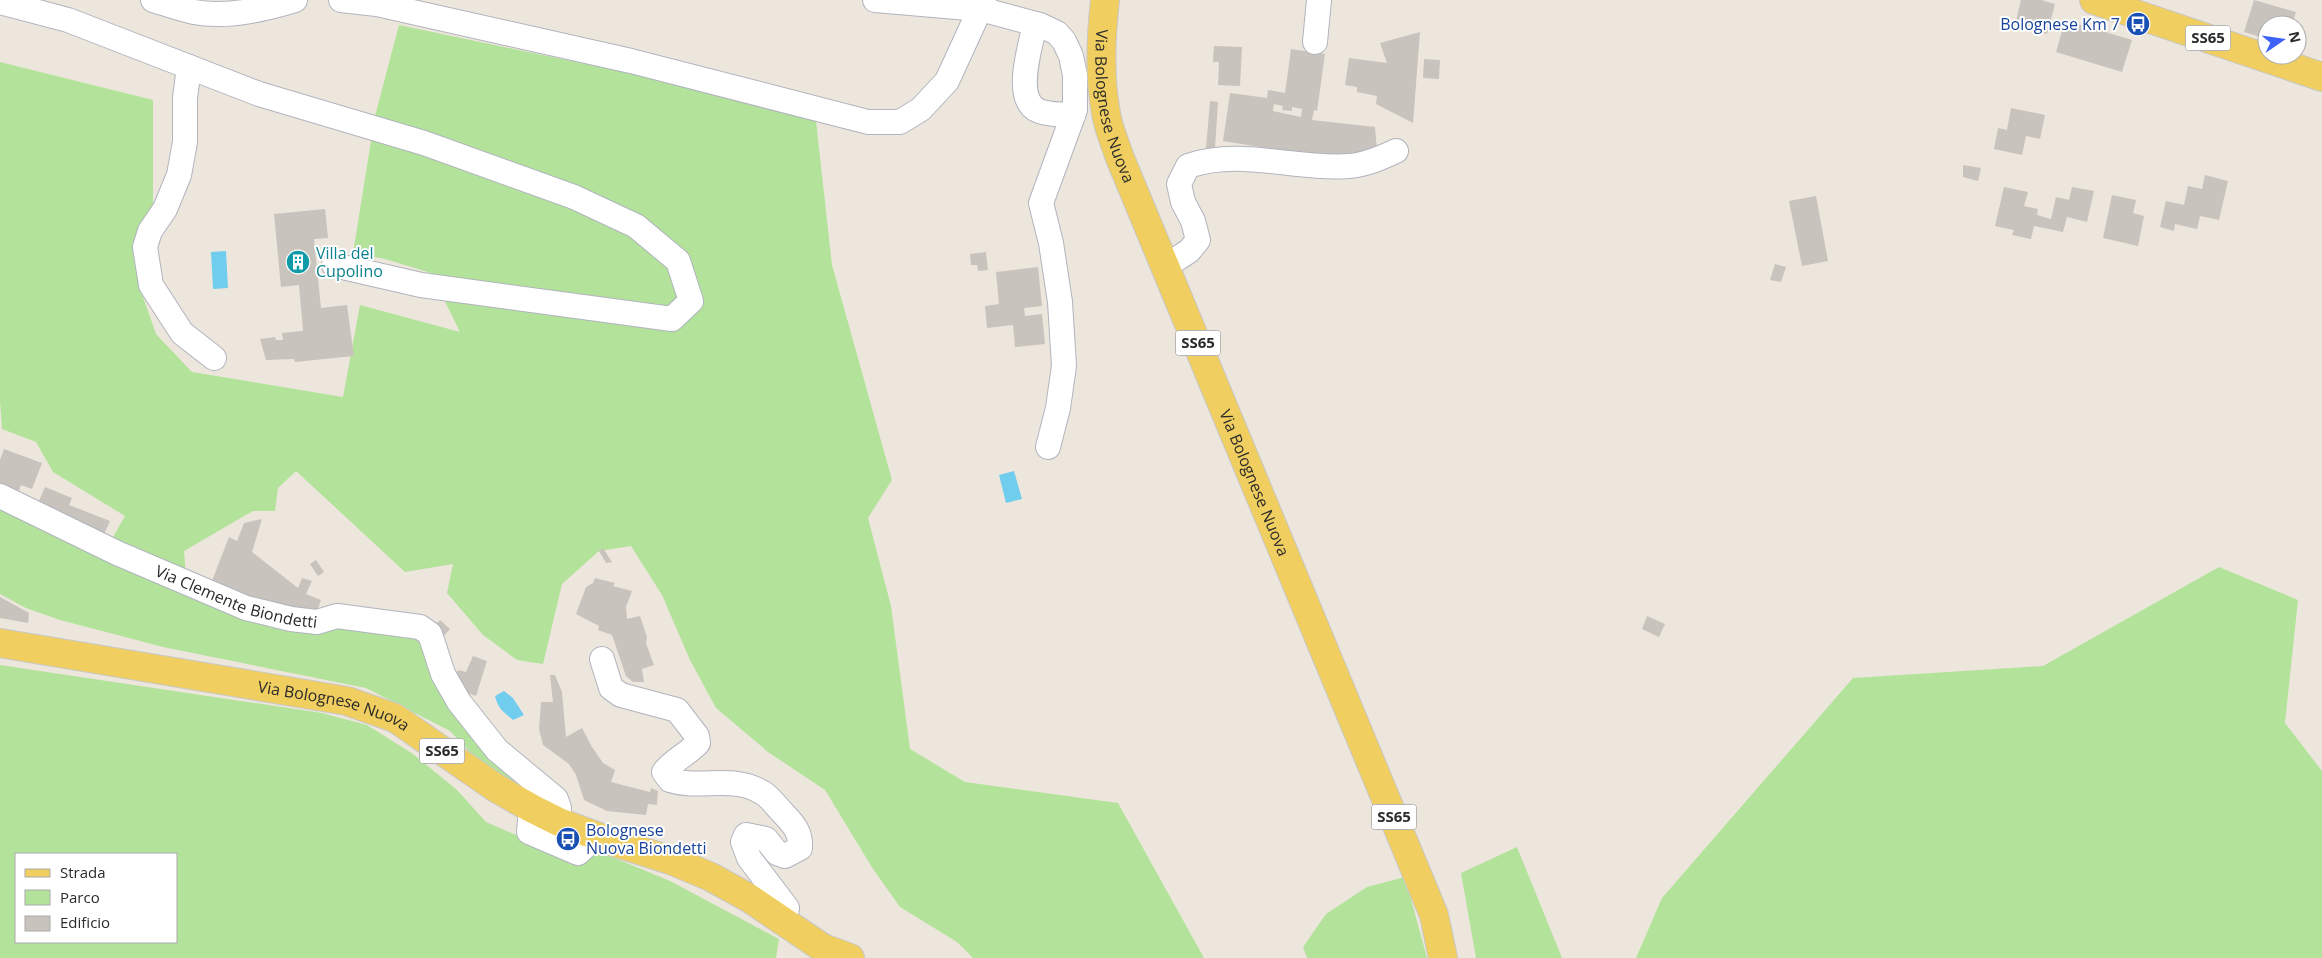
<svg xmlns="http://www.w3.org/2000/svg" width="2322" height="958" font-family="'Open Sans',sans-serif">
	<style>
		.green { fill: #b3e39a; fill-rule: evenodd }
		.water { fill: #71cdee }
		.building { fill: #c8c3bd; fill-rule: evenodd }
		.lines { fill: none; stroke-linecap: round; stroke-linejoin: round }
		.minor-casing { stroke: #b1b4be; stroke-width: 26 }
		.major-casing { stroke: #c8c8c8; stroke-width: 30 }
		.minor { stroke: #fff; stroke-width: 24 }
		.major { stroke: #f0ce5f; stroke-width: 28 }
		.labels { text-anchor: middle; stroke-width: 4; stroke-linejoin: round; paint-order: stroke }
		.shield { fill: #fff; stroke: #6b6b6b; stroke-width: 1 }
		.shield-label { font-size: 15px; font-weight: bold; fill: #2b2b2b }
		.transit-label { font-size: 16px; fill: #164399; stroke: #fff; text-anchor: end }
		.street-label { font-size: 16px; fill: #2b2b2b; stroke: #fff }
		.culture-label { font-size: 16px; fill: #0d838f; stroke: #fff; text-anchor: start }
	</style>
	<rect width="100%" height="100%" fill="#ede6dd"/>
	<g class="green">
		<path d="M399,25L815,112L832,265L892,480L868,518L891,606L910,749L965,782L1118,803L1204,958H973L957,942L900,907L873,869L825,790L768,752L716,708L690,660L662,595L631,546L599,551L562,584L543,664L517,660L483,635L447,593L453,564L405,572L296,471L278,488L275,511H253L184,551L186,576L307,630L343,628L416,632L515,771L531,797L491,774L450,731L366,688L163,647L60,620L26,608L0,594V506L101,558L125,516L53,472L36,442L2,429L0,401V62L153,100V206L136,232L141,291L156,334L192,372L343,397L360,305L460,332L431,273L385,259L353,253L375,116Z"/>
		<path d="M2219,567L2298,600L2285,723L2322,771V958H1636L1662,898L1853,678L2043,666Z"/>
		<path d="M0,665L322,713L367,725L413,754L457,790L486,822L523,838L590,855L605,854L670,881L779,939L776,958H0ZM16,854H176V942H16Z"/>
		<path d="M1517,847L1562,958H1476L1461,873Z"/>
		<path d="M1405,877L1427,958H1307L1303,947L1326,914L1367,887Z"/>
	</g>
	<g class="water">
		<path d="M226,251L228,288L213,289L211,252Z"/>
		<path d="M1014,471L1022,499L1006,503L999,475Z"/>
		<path d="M504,691L513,698L524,715L513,720C504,712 498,709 495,696Z"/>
	</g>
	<g class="building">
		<path d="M2021,0H2041L2055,4L2047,34L2015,25Z"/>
		<path d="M2254,0L2296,12L2292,25H2267V39L2244,32Z"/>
		<path d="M2065,20L2132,40L2122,72L2056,52Z"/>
		<path d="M1420,32L1413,123L1376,104L1377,96L1357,92V87L1345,85L1349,58L1387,63L1380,43Z"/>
		<path d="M1214,46L1242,47L1240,86L1218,85L1219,62H1213Z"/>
		<path d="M1291,49L1325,54L1317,111L1314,110L1312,120L1375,127L1377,151L1352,153V161L1259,152L1260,147L1223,141L1230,93L1267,98L1268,90L1285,93ZM1274,104L1283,106L1282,110L1292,111V107L1302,109L1301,117L1273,111Z"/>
		<path d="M1424,59L1440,60L1439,79L1423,78Z"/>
		<path d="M1210,101L1218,102L1215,148H1206Z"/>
		<path d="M2011,108L2045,115L2040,139L2026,136L2022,155L1994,149L1998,128L2007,130Z"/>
		<path d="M1963,165L1981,168L1978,181L1963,177Z"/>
		<path d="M2205,175L2228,181L2219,220L2200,216L2197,229L2175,224L2174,231L2160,227L2166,201L2184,205L2188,186L2202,189Z"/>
		<path d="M2004,187L2028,192L2024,206L2038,209L2037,215L2051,219L2056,197L2069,200L2072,187L2094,191L2087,222L2067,217L2063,232L2034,226L2031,239L2012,235L2014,230L1995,226Z"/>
		<path d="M2112,195L2136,200L2133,213L2144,216L2138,246L2103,238Z"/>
		<path d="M1816,196L1828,261L1802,266L1789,201Z"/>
		<path d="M325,209L328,238L314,239L321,308L347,305L354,356L295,362L294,359L266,360L260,339L275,337L276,340H283L282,333L303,331L299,285L281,287L274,214Z"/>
		<path d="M986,252L988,270L978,271L977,265H971L970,254Z"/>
		<path d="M1775,264L1786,267L1781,282L1770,280Z"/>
		<path d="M1038,267L1042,306L1024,308L1025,316L1042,314L1045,344L1015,347L1013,325L987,328L985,306L999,304L996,272Z"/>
		<path d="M4,449L42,463L32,489L21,485L19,491L0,484V460Z"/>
		<path d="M45,487L72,498L69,505L110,521L102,539L36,508Z"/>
		<path d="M262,519L252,552L298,588L302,578L312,581L306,594L321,600L315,617L210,586L229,537L237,541L244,523Z"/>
		<path d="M603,548L612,562L606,563L599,551Z"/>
		<path d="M316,560L324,572L318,576L310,564Z"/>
		<path d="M595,578L615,583L613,586L632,591L626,607L627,619L640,616L647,637L646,643L654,665L642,669L644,682H633L626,676L612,635L598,630L599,626L576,614L586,587L593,583Z"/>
		<path d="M0,597L29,613L28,623L0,618Z"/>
		<path d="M1647,616L1665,624L1659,637L1642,629Z"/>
		<path d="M440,620L450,629L442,638L432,629Z"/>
		<path d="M473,656L487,661L476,696L465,692L456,677L458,670L466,672Z"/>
		<path d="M550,675H555L562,692L566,737L582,728L592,747L603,763L615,770L611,782L650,792L651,788L658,791L657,805L648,804L646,815L607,811L584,800L576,775L569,764L543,745L539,729L541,702H553Z"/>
	</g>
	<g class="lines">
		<g class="minor-casing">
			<g id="minor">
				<path d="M153,0C166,4 180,9 194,12C225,18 266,9 295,0"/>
				<path d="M341,0L377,4L631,61L868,122H900L921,109L947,81L980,9L1040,25L1057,33L1064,41L1071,56L1075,75V110L1041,203L1051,243L1060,302L1064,366L1058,408L1048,447"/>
				<path d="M875,0L980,9L984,0"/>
				<path d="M0,2L68,20L259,94L424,143L574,197L636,226L678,261L691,301L672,319L421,285L334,265"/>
				<path d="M1035,24C1031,45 1012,100 1039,111C1049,115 1063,114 1073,116"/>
				<path d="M1315,42L1319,0"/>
				<path d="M189,67L185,98V142L179,175L165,209L150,231L145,247L151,285L182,333L214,358"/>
				<path d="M1166,266L1189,251L1198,240L1193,221L1183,202L1179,184L1188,166C1241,148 1295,170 1349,166C1365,165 1381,158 1396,151"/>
				<path id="s1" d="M0,496L117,553L246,608L291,619L317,622L337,616L420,627L430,634L443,674L459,702L497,750L556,799L559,808V822"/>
				<path d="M602,659L611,688L621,695L677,710L697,736L698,743C688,754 673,760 664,772L670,780C702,790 733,774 763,793C770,797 776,806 782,812C793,824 801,831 800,848L785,856L777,853L766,839L746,835L743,842L749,858L787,908L784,921"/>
				<path d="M531,808L529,832L578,853L596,836"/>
			</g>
		</g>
		<g class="major-casing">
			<g id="major">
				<path id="s2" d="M1105,0C1101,38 1099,75 1106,113C1108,128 1115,143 1120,158L1434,915L1443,958"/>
				<path d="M2094,0L2322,77"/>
				<path id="s3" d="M0,643L347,701L395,718L496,788L531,808L559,822L610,841L673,861L711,877L749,898L823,948L850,958"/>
			</g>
		</g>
		<use href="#minor" class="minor"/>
		<use href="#major" class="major"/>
	</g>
	<defs>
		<g id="bus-disc" transform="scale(1.25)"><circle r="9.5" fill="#1a4fb4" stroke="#fff"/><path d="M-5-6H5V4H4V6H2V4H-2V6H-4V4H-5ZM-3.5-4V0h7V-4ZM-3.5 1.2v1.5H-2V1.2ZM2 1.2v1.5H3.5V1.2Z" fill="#fff"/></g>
		<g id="building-disc" transform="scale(1.25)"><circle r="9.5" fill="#0f9aa8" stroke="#fff"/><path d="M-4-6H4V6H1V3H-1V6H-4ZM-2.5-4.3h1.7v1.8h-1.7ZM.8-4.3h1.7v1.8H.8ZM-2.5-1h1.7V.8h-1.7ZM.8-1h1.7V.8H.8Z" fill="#fff"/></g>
	</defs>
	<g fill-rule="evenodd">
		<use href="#bus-disc" x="2138" y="24"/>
		<use href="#building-disc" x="298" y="262"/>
		<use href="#bus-disc" x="568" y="839"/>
	</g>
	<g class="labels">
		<g class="shield">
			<rect x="2185.5" y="25.5" width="45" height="25" rx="4"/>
			<rect x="1175.5" y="330.5" width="45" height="25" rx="4"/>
			<rect x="419.5" y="738.5" width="45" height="25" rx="4"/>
			<rect x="1371.5" y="804.5" width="45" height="25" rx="4"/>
		</g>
		<g class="shield-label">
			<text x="2208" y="43">SS65</text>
			<text x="1198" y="348">SS65</text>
			<text x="442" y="756">SS65</text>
			<text x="1394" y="822">SS65</text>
		</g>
		<g class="transit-label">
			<text x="2120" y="30">Bolognese Km 7</text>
			<text x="586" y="836" text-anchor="start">Bolognese<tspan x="586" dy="18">Nuova Biondetti</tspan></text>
		</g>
		<g class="street-label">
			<text dy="6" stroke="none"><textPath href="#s2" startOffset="108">Via Bolognese Nuova</textPath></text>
			<text dy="6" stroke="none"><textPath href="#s2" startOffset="512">Via Bolognese Nuova</textPath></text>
			<text dy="6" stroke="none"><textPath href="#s1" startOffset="258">Via Clemente Biondetti</textPath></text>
			<text dy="6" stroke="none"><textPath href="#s3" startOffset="340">Via Bolognese Nuova</textPath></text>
		</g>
		<g class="culture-label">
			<text x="316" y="259">Villa del<tspan x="316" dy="18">Cupolino</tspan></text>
		</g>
	</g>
	<rect x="15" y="853" width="162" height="90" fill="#ffffff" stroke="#aaaaaa"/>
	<rect x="25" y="869" width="25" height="8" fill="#f0ce5f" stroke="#aaaaaa"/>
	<text x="60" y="878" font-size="15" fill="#2b2b2b">Strada</text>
	<rect x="25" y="890" width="25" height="15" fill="#b3e39a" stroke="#aaaaaa"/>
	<text x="60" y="903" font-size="15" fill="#2b2b2b">Parco</text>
	<rect x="25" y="916" width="25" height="15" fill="#c8c3bd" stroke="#aaaaaa"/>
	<text x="60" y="928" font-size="15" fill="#2b2b2b">Edificio</text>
	<g transform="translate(2282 40) rotate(77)"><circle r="24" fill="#ffffff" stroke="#aaaaaa"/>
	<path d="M0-4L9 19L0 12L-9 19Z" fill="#3e61f8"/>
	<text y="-8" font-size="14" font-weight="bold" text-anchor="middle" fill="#2b2b2b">N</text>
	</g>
</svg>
